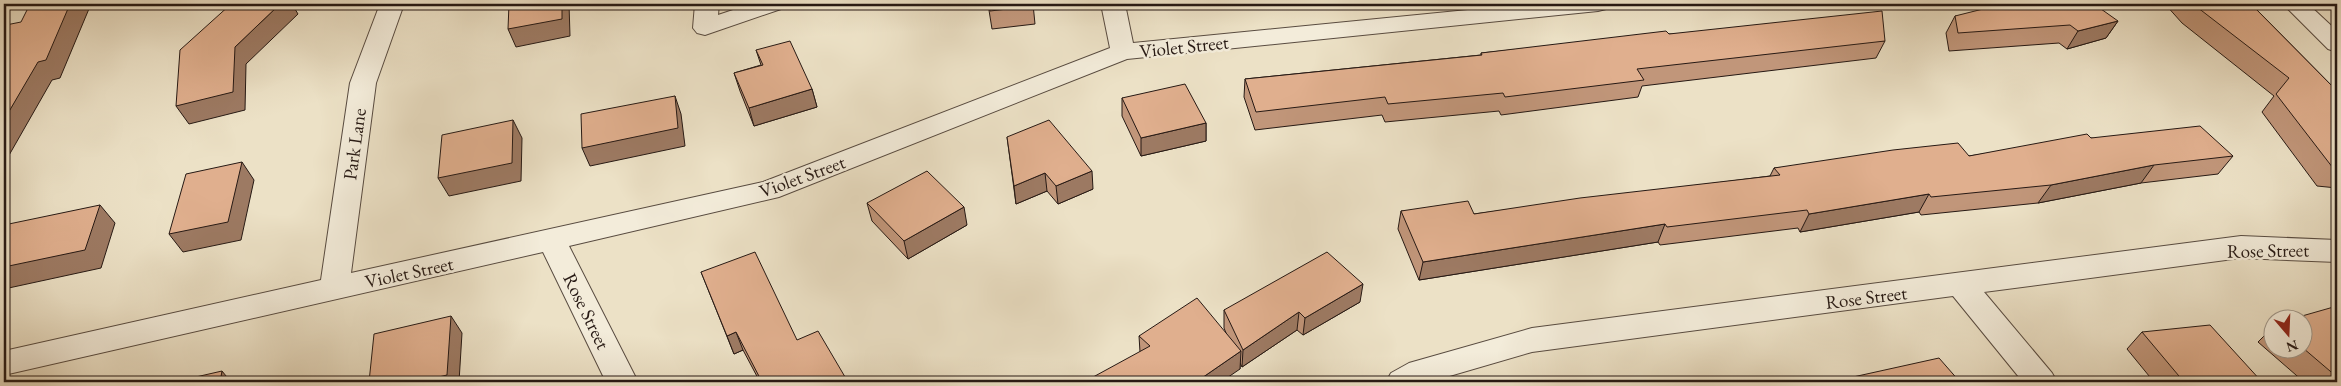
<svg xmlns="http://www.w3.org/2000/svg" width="2341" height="386" font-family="'EB Garamond',serif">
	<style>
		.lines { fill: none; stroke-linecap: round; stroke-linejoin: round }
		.minor-casing { stroke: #584b40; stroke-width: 2 }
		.minor { fill: #f3ecda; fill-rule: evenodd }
		.wall { fill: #c1967a; stroke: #261914 }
		.shaded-wall { fill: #9d7a63; stroke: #261914 }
		.building { fill: #e0af8e; stroke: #261914 }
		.labels { text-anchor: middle; stroke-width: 5; stroke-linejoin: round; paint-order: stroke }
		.street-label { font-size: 19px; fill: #261914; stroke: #f3ecda }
	</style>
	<rect width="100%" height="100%" fill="#ece1c6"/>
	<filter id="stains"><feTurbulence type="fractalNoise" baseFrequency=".004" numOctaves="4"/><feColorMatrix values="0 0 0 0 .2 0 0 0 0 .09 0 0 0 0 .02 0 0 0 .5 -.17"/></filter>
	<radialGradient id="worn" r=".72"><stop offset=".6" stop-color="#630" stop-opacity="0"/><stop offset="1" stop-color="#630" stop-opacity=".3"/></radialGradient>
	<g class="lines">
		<g class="minor-casing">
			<g id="minor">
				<path d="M380,4H404L376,83L351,273L763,182L1110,48L1101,4H1125L1133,43L1529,4H1610L1606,9L1598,11L1127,59L779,197L569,246L638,382H606L543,252L4,375V351L321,280L350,83Z"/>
				<path d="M695,4H719L718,15L751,4H785L781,9L705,35L697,33L693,28Z"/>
				<path d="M2283,4H2308L2337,31V52L2328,49Z"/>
				<path d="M2241,236L2337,240V262L2241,258L1984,292L2052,373L2057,382H2023L1953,296L1532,352L1429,382H1386L1391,373L1409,363L1532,328Z"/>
			</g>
		</g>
		<use href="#minor" class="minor"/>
	</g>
	<g class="wall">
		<path d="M988,4H1033L1035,24L992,29Z"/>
		<path d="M2165,4H2251L2337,91V188L2317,186L2262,112L2274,96L2182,23Z"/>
		<path d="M1955,16L2118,21L2106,38L2067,49L2059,43L1949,51L1946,33Z"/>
		<path d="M1669,34L1885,41L1876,58L1642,86L1638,97L1501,115L1499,111L1385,122L1382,115L1255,130L1244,97L1245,79L1481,55V53Z"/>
		<path d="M756,50L812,89L817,107L754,126L740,91L734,73L761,65Z"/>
		<path d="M1122,98L1206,123V141L1141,156L1122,116Z"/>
		<path d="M1007,137L1093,189L1058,204L1047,191L1016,204Z"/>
		<path d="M2091,138L2233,156L2218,174L2141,183L2038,203L1921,215L1919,212L1800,232L1798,228L1660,245L1658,242L1419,280L1398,229L1401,211L1474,214L1770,176L1774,168L1969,156Z"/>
		<path d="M867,203L967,225L908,259L872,221Z"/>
		<path d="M701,272L797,340L848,382H760L743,350L734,354Z"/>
		<path d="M1360,302L1303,335L1297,330L1242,367L1240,363V369L1140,352L1139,336L1226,333L1224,328V310Z"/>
		<path d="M2337,306V382H2304L2258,342L2274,326V348H2304Z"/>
		<path d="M2142,332L2262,382H2154L2127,349Z"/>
	</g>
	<g class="shaded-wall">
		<path d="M70,4H91L60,78L52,80L4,164V120Z"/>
		<path d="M280,4H292L298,14L246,64L245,110L189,124L176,106L235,47Z"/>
		<path d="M562,4H569L570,36L516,47L508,29Z"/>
		<path d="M2118,21L2106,38L2067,49L2078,31Z"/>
		<path d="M812,89L817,107L754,126L749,108Z"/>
		<path d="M675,96L681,114L685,146L590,166L582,148Z"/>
		<path d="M513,120L522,138L521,181L449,196L438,178Z"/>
		<path d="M1206,123V141L1141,156V138Z"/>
		<path d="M242,162L254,180L241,240L183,252L169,234Z"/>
		<path d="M2154,165L2141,183L2038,203L2051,185Z"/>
		<path d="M1092,171L1093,189L1058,204L1056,186Z"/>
		<path d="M1045,173L1047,191L1016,204L1014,186Z"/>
		<path d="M1929,194L1919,212L1800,232L1809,214Z"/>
		<path d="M100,205L115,223L101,268L4,289V267Z"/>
		<path d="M964,207L967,225L908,259L904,241Z"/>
		<path d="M1665,224L1658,242L1419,280L1423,262Z"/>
		<path d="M1363,284L1360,302L1303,335L1305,318Z"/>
		<path d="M1299,312L1297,330L1242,367L1243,350Z"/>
		<path d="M451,316L462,333L459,382H418Z"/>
		<path d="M736,332L743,350L734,354L727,336Z"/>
		<path d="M1241,351L1240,369L1221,382H1196Z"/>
		<path d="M222,371L231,382H220Z"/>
	</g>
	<g class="building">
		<path d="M30,4H70L46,60L38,62L4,120V30L6,25L21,22Z"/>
		<path d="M231,4H280L235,47L233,92L176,106L180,50Z"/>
		<path d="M509,4H562V19L508,29Z"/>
		<path d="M989,4H1033V6L990,11Z"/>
		<path d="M2003,4H2094L2118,21L2078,31L2070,25L1958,33L1955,16Z"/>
		<path d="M2193,4H2251L2337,91V169L2333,168L2276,94L2289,78Z"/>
		<path d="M1882,11L1885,41L1637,69L1644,80L1505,97L1503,93L1388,104L1385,97L1256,112L1245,79L1482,55L1481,53L1666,31L1669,34Z"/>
		<path d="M790,41L812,89L749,108L734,73L763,65L756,50Z"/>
		<path d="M1185,84L1206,123L1141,138L1122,98Z"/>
		<path d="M675,96L678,128L582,148L581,114Z"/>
		<path d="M513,120L512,163L438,178L442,135Z"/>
		<path d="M1049,120L1092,171L1056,186L1045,173L1014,186L1007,137Z"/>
		<path d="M2200,126L2233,156L2154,165L2051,185L1931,197L1929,194L1809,214L1807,210L1667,227L1665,224L1423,262L1401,211L1468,201L1474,214L1580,198L1780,175L1774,168L1893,150L1958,143L1969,156L2087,134L2091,138Z"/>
		<path d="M242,162L228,222L169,234L186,174Z"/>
		<path d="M927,171L964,207L904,241L867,203Z"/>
		<path d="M100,205L85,250L4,267V225Z"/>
		<path d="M755,252L797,340L818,331L848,382H762L736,332L727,336L701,272Z"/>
		<path d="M1327,252L1363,284L1305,318L1299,312L1243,350L1224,310Z"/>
		<path d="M1197,298L1241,351L1196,382H1084L1150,346L1139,336Z"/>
		<path d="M2337,306V377L2303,348L2304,318H2295Z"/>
		<path d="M451,316L447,375L418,382H369L374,334Z"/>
		<path d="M2210,325L2262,382H2184L2142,332Z"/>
		<path d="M1939,358L1960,382H1847L1844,379Z"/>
		<path d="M222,371L220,382H174Z"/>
	</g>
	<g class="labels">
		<g class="street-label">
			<text transform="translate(1184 46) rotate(-6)" y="7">Violet Street</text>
			<text transform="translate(354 144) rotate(-82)" y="7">Park Lane</text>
			<text transform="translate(802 176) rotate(-20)" y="7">Violet Street</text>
			<text transform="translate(2268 250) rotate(-1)" y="7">Rose Street</text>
			<text transform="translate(409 272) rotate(-12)" y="7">Violet Street</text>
			<text transform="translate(1866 297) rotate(-7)" y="7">Rose Street</text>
			<text transform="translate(587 311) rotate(64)" y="7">Rose Street</text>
		</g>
	</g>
	<rect width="2341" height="386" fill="none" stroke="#ece1c6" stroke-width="20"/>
	<rect x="5" y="5" width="2331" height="376" fill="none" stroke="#261914" stroke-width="2.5"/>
	<rect x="10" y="10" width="2321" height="366" fill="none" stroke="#261914"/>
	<g transform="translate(2288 334) rotate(161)"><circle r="24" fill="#f3ecda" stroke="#a1988b"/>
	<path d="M0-4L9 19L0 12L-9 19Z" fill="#8f2418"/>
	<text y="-8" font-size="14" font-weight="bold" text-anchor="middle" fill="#261914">N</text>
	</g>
	<rect width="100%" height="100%" filter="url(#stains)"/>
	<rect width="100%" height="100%" fill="url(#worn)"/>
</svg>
